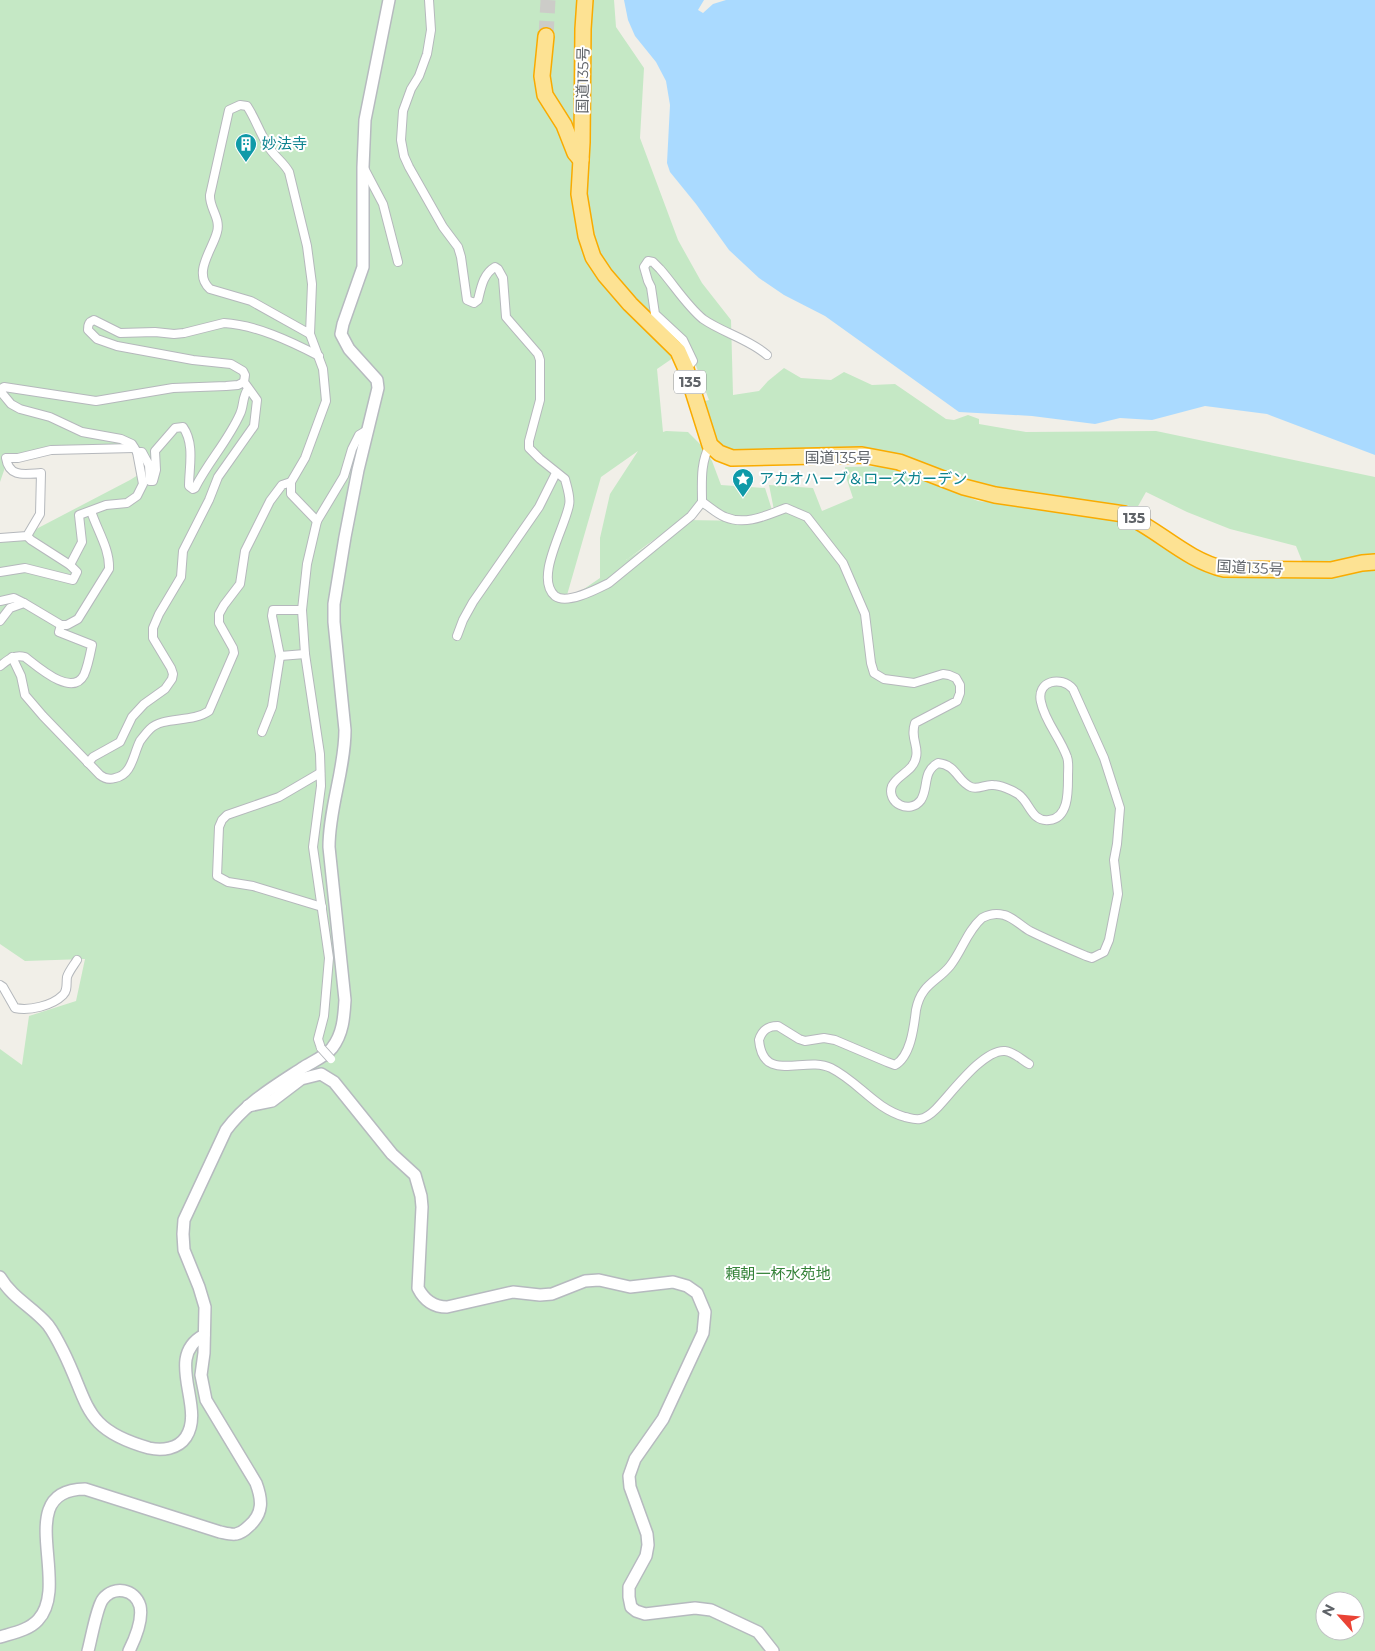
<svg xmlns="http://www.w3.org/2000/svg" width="1375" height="1651" font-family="Montserrat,'Noto Sans JP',sans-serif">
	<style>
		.green { fill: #c5e8c5; fill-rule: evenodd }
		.water { fill: #aadaff }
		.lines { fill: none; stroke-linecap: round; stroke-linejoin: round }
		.highway-tunnel { stroke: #ccccc8; stroke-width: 15; stroke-dasharray: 15 8; stroke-linecap: butt }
		.street-casing { stroke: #b5b8bc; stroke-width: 10 }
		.secondary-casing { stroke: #b6babf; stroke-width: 14 }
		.highway-casing { stroke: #f9ab00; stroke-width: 18 }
		.street { stroke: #fff; stroke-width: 8 }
		.secondary { stroke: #fff; stroke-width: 11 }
		.highway { stroke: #fde293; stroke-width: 15 }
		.street-bridge-casing { stroke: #b5b8bc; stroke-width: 10; stroke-linecap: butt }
		.street-bridge { stroke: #fff; stroke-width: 8 }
		.labels { text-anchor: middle; stroke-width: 4; stroke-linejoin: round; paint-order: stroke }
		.shield { fill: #fff; stroke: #8f9295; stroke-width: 1 }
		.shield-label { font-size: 14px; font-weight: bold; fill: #5f6368 }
		.street-label { font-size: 15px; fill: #5f6368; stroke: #fff }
		.culture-label { font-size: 15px; fill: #0d838f; stroke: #fff; text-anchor: start }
		.park-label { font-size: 15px; fill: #348238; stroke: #fff }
	</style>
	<rect width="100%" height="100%" fill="#f1efe8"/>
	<path class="green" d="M0,0H614L616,27L644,68L640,138L678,240L702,283L731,320L733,395L759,391L768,381L784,368L801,378L831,380L844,372L872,385L895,384L946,419L954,420L968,415L979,419V424L1026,432L1156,431L1375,477V1651H0V1049L22,1065L29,1016L76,1001L85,959L25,961L0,944V540L19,538L130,480L138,475L139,467L130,448L9,456L0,482ZM689,347L709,400L701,402L703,447L688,432L666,431L663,432L657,369ZM704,447L753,452L862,455L1013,497L1125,505L1137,508L1146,492L1187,512L1230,529L1296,546L1302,561L1343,568L1208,567L1137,519L978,501L893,466L845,467L846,477L853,498L822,511L813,488L769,485L774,510H772L765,488L721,485L712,461ZM638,451L610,494L600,538V578L565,602L601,477ZM698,508L751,521L685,520L626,560ZM1325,1601H1355V1631H1325Z"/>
	<path class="water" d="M624,0H704L698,10L703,13L713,4L726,0H1375V455L1267,414L1205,406L1152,420L1120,418L1095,424L1032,416L959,412L825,316L784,295L759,278L729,250L696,204L670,172L667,163L670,105L666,81L656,62L635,36L628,20Z"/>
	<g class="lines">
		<path class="highway-tunnel" d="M546,36L548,0"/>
		<g class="street-casing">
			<g id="street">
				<path d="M429,0L431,30L427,54L419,76L411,89L403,111L401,140L404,156L409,167L443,227L458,247L461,257L467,300L474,303L478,300C481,288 483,274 495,267L498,269L503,278L506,317L538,354L540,360V400L529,441V448L540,459L565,479C567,487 571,498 569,505C565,528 534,578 555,596C567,605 597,589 609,583L691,516L702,502C702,482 700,463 710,445"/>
				<path d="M240,105L247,106C255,118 259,131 267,144C272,155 283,161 289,172L307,246L312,284L310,334L251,301L210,289C192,273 213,249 217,232C221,218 209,208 210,195L229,110Z"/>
				<path d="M364,168L383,204L398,262"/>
				<path d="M310,334L323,369L326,401L305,458L291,482V494L317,521"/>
				<path d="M686,369L693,361L683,340L655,314L651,287L648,281L644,267L648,261L653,262L660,269C674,285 687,306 703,319C723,333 749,339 767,355"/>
				<path d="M244,382L238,385L226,386L173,388L96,401L4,387L1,389V392L11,404L20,409L50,417L82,432L121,439L132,444L137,452H142L149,465L150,481H153L156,470L155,451L175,428L183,427C195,444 189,468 189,486L193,489L195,488C208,462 228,441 240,414C244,406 242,397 248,389"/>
				<path d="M702,502C710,507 717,514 725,517C746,526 767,515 786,508L807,517L843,563L865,614L871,663L874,673L884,679L914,683L943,674L949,675L956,678L960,685V693L957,701L915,723C910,738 919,746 916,757C914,771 897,775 892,786C886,803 910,815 921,800C929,787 922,772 938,763C957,765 957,781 971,787C978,790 986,784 993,785C1000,785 1012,790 1018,794C1030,802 1031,822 1049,820C1069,818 1068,791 1068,776C1068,769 1069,762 1067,757C1060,737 1045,722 1041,702C1036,681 1061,675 1073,689L1104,758L1120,808L1117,844L1114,860L1118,894L1109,940L1104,952L1092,958L1086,956C1067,948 1048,940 1030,931C1021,926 1013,917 1004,915C997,913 989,914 982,918C967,931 962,951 950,966C937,982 921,984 916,1010C914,1026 911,1056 895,1065L887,1062L835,1040L824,1038L805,1041L799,1039L778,1026C768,1026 762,1030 759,1040C763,1085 805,1055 831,1068C859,1082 874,1108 905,1117C910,1118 915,1120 920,1119C926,1118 931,1114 936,1109C951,1094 983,1049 1005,1051C1014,1052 1022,1060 1029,1064"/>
				<path d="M27,536L31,540L70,565L82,542L79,515L106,505L127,503L137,496L143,484L137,452"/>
				<path d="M0,538L27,536L40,514L41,473C25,474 9,478 6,458H18L51,450L134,448"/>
				<path d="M0,572L25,568L73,580L77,572L70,565"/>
				<path d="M0,601L14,598L24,603"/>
				<path d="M0,621L10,608L24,603L61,625H67L78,619L109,569C110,549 97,530 91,511"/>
				<path d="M457,636L463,620L473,602L539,507L556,473"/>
				<path d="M280,656L305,654"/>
				<path d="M12,657L21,676L25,695L43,716L100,775C105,779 109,780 115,778C132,775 133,755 140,741C143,737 146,733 150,729C163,716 192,723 209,711L234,653L233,648L219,623V614L224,605L240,584L245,551L270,501L282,485L291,482"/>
				<path d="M0,666C8,660 14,654 25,657C37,666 72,698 84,675C88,666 90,655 92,645L59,632L61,625"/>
				<path d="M262,732L272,707L280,656L272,616L273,610H302"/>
				<path d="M88,763L93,757L120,742L132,717L144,704L165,689L172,679L173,674L171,668L153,638V628L159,614L181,577L183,551L209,500L218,477L254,426L257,400L244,382L245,375L243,371L231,364L193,360L117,346L97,339L88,330C88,324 89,322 94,320L120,333L155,332L174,334L184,333L224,323C256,325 290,341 319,356"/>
				<path d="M320,773L279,797L227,815L222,820L219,827L217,876L228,882L253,886L322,907"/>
				<path d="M0,985L3,987L15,1008C29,1011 52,1006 63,995C68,990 66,984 67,977C69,971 74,965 77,960"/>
				<path d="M321,1048L318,1039L324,1016L329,958L313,847L321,786L320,754L305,654L302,610L307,564L317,521L344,476L352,449L359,435L369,429"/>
			</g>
		</g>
		<g class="secondary-casing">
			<g id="secondary">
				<path d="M248,1106L272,1101L301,1079L321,1074L334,1082L392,1154L415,1175L421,1196L422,1207L418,1288C424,1300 433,1307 447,1307L513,1292L540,1295L552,1294L585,1281L599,1280L630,1287L673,1282L687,1286L697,1293L705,1312L703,1333L663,1419L635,1459L629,1476L630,1487L647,1534L648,1545L646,1556L629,1587V1597L631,1607L636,1611L645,1614L695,1608L711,1610L758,1632L773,1651"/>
				<path d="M0,1277C13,1299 33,1307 48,1325C54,1333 59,1343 63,1351C90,1405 82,1429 149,1448C162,1451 178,1449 186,1437C206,1407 163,1357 204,1335"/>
				<path d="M0,1637C13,1633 29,1630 38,1620C72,1584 11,1490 85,1489L220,1532C225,1533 232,1535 236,1534C241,1533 246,1529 249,1526C264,1513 262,1499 256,1483L206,1400L201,1375L204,1353L205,1307L199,1287L184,1250L183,1234L184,1220L226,1130C247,1102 275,1086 304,1067C312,1062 326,1056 332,1048C343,1034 344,1017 345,1000L329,847C329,807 345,770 345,730L334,622V604L345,537L358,470L378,388L377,380L349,349L341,334L343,324L363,267V167L365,120L389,0"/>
				<path d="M88,1651C91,1640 97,1606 103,1599C114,1585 135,1589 140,1606C143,1620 135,1639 129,1651"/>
			</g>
		</g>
		<g class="highway-casing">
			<g id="highway">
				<path d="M585,0L583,29L582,142L579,194L586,236L593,257L605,275L630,304L678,351L686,369L710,445L719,453L732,458L862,455L899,462L964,487L995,495L1124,514C1159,530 1186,560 1224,569L1331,570L1362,563L1375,562"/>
				<path d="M546,36L542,76L545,95L564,125L575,153L581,160"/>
			</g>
		</g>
		<use href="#street" class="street"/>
		<use href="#secondary" class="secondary"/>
		<use href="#highway" class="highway"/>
		<g class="street-bridge-casing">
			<path id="street-bridge" d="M321,1048L331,1059"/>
		</g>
		<use href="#street-bridge" class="street-bridge"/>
	</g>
	<defs>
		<g id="building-pin" transform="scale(1.125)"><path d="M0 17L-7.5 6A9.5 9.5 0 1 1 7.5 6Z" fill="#0f9aa8" stroke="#fff"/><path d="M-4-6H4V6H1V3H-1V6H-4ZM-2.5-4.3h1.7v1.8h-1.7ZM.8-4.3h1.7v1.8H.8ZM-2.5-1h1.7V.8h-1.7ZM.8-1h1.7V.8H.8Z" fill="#fff"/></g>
		<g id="sight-pin" transform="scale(1.125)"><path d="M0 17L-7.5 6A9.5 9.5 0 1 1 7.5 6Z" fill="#0f9aa8" stroke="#fff"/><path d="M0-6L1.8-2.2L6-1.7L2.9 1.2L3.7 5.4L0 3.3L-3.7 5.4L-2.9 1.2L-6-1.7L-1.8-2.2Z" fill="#fff"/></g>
	</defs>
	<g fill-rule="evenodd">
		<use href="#building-pin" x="246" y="144"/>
		<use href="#sight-pin" x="743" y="479"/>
	</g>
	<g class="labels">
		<g class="shield">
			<rect x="674" y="370.5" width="32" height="23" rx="4"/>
			<rect x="1118" y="506.5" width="32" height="23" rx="4"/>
		</g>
		<g class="shield-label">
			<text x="690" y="387">135</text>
			<text x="1134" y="523">135</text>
		</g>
		<g class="street-label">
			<text transform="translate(583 80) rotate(-89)" y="5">国道135号</text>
			<text x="838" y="463">国道135号</text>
			<text transform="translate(1250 568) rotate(3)" y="5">国道135号</text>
		</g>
		<g class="culture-label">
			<text x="262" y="149">妙法寺</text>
			<text x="759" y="484">アカオハーブ＆ローズガーデン</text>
		</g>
		<g class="park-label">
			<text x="778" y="1279">頼朝一杯水苑地</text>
		</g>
	</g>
	<g transform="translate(1340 1616) rotate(297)"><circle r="24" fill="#ffffff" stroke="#bfc1c3"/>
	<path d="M0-4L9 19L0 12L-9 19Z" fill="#ea4335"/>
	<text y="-8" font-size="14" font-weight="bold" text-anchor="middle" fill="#5f6368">N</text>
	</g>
</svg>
